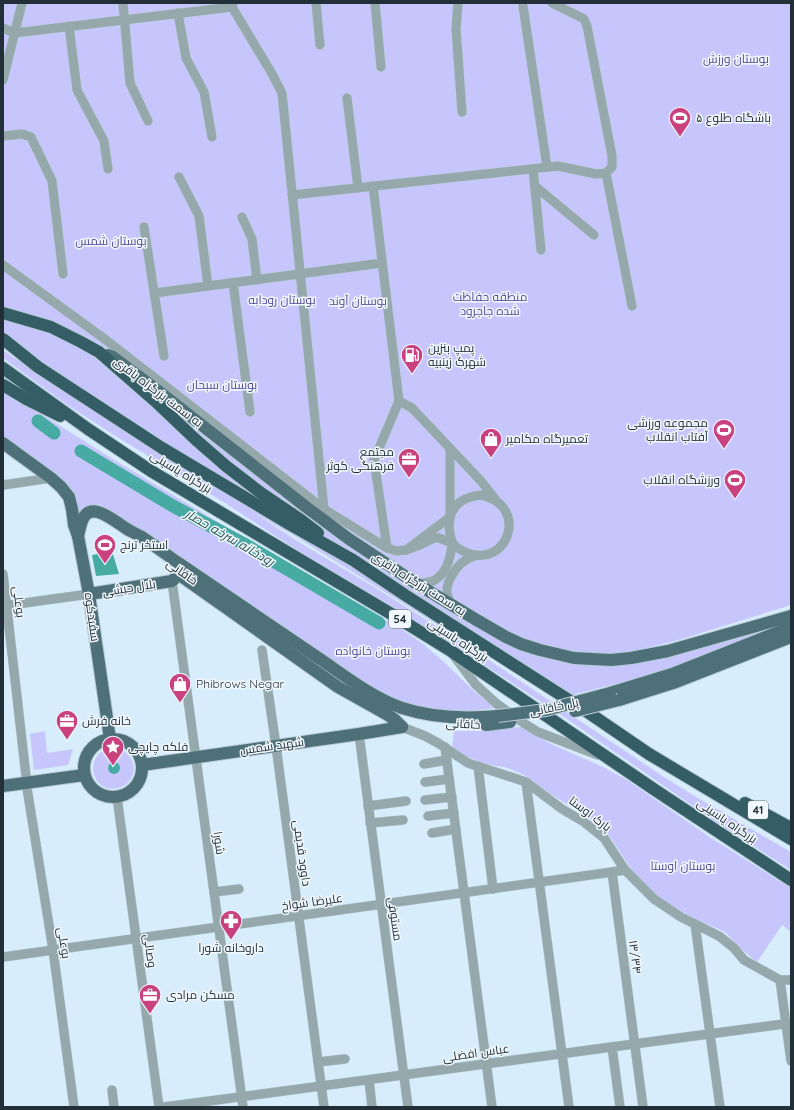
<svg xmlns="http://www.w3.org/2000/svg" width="794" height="1110" font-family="Quicksand,Cairo,sans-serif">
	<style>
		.green { fill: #c6c6fc }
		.water { fill: #47aba4 }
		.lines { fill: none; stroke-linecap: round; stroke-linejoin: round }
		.river { stroke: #47aba4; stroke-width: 13 }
		.minor-casing { stroke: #b7cbd8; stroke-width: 10 }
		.major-casing { stroke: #b7cbd8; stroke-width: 14 }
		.highway-casing { stroke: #b7cbd8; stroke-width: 14 }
		.minor { stroke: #95a8ac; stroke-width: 9 }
		.major { stroke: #4e7179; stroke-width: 12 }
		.highway { stroke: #345d66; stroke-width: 12 }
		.major-bridge-casing { stroke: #b7cbd8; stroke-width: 14; stroke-linecap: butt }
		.major-bridge { stroke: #4e7179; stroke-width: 12 }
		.labels { text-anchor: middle; stroke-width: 3; stroke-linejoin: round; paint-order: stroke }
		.shield { fill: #f1f8fd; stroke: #606b73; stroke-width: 1 }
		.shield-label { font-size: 11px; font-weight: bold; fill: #222f38 }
		.park-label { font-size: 12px; fill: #504997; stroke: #f1f8fd }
		.poi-label { font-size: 12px; fill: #222f38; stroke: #f1f8fd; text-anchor: start }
		.street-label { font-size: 12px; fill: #222f38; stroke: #f1f8fd }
		.water-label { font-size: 13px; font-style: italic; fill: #2a5652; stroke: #f1f8fd }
	</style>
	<rect width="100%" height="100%" fill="#d8edfb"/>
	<g class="green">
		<path d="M3,3H791V605L675,641L620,654L791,623L746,638L673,667L653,674L576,694L565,704L293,535L254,513L302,544L374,587L474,650L664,777L696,797L791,852V870L722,826L564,717L456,646L283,541L225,503L117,437L66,404L3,358V350L19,361L3,347Z"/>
		<path d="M3,390L116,461L270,553L403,630L423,644L443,661L474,691L495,708L454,713L407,705L361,682L171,552L121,517L108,511L79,516L40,463L3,435Z"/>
		<path d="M522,727L551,744L603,767L627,780L711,838L791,888V932L782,925L757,962L740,948L727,934L721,930L700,921L685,913L661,899L646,887L635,875L612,840L599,824L580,812L547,792L524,775L508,768L486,764L468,757L452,748L454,731H480L507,728Z"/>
		<path d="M45,731L47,753L73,749L68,765L34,770L30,734Z"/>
		<path d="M114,747C129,750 140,765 130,780C127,784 123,787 117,788C91,794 81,752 114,747Z"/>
	</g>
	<g class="water">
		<path d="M112,551L119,574L96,576L92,555Z"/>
		<circle cx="114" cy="768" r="6"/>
	</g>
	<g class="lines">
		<g class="river">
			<path d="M38,421L54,433"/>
			<path d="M81,451L173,506L246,545L379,623"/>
		</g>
		<g class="minor-casing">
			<g id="minor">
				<path d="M123,3L130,83L148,121"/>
				<path d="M233,3L232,7L271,72L282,93L324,509"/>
				<path d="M316,3L320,45"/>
				<path d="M375,3L381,67"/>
				<path d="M458,3L456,29L462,112"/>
				<path d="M523,6L547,167"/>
				<path d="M178,13L186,58L204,92L212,137"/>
				<path d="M69,26L77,90L104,141L108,169"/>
				<path d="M3,28L15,33L232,7"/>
				<path d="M3,80L22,3"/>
				<path d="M347,98L358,188"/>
				<path d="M3,136L22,134L31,137L52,181L63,274"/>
				<path d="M533,169L541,250"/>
				<path d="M606,173L632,306"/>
				<path d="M179,177L199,216L208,286"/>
				<path d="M373,186L399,401L374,460L387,548"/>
				<path d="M535,186L594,235"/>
				<path d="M292,195L558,166L596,174L606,173L612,167V156L587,26L584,19L552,3"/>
				<path d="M242,217L252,239L257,280"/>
				<path d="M144,227L164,356"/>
				<path d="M3,265L106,340L324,509L387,548L397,551L406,550"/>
				<path d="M233,283L250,412"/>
				<path d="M155,293L382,263"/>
				<path d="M399,401L412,408L481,481L495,499"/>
				<path d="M3,485L51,478"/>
				<path d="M481,495C531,506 507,571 465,552C455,547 452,545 450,534C446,511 458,497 481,495Z"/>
				<path d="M3,574L26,776"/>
				<path d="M172,581L243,1107"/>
				<path d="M417,584C423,583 428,583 433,581C447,574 451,556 452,543L439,538H434L420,545L406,550L450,517V449"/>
				<path d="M451,604C449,600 447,596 447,592C446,581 457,565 466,560C469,557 474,557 478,555"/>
				<path d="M3,606L89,594"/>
				<path d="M262,650L276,746L324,1107"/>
				<path d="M454,656L476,685L497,704L525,724L538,732L598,755"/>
				<path d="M402,727L425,736L438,743L468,763L526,782L562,809L584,822L604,838L625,870L654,899L681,917L719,936L734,948L744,960L780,980"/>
				<path d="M359,734L408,1107"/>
				<path d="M445,747L492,1107"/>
				<path d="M424,764L447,760"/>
				<path d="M478,766L493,889"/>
				<path d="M26,782L53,950L74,1107"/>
				<path d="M425,782L449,779"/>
				<path d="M526,782L569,1107"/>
				<path d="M117,797L159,1107"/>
				<path d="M425,800L452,797"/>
				<path d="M368,806L406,801"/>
				<path d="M428,816L454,813"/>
				<path d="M370,823L403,820"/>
				<path d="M432,833L456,829"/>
				<path d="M612,872L643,1107"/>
				<path d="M214,892L239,889"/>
				<path d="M695,924L720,1107"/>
				<path d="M3,957L612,872L625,870"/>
				<path d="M780,980L791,1061"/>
				<path d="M780,980H791"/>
				<path d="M612,1047L620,1107"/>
				<path d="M318,1062L345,1059"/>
				<path d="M369,1080L372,1107"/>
				<path d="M112,1090L114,1107"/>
				<path d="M164,1107L791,1023"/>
			</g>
		</g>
		<g class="major-casing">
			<g id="major">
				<path d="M108,355L113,357L157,390L306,507L349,539L417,584L475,619L506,637L521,644L540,650L574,658L611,660L631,658L668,651L791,616"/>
				<path d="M3,443L51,478L61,487L69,497L72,509L74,525L78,536L89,594L110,739"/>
				<path d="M78,536C81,525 82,508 98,512C108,515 118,523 127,529C132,532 137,534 142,537C155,546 167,555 180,564C225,595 271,626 317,657C344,675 371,697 402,708C433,718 466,719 498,716"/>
				<path d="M181,572L184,578L338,687L388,715L395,720L402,727"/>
				<path d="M89,594L172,581L181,572"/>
				<path d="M610,693L672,674L791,627"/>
				<path d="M619,700L676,682L791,637"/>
				<path d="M486,725L510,722"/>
				<circle cx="113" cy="768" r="29"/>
				<path d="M142,765L359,734L402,727"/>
				<path d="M3,786L84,775"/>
			</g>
		</g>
		<g class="highway-casing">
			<g id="highway">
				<path d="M3,313L51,327L81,342L99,352L155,401L195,439L226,466L261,493L301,520L318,533"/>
				<path d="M3,339L38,367L162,448L291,525L353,560L405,595L586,711L649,754L791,839"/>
				<path d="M3,368L88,429L151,471L393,615L451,651L655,790L791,880"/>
				<path d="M3,385L28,400L60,416"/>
				<path d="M745,803L791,828"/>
			</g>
		</g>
		<use href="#minor" class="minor"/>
		<use href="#major" class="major"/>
		<use href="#highway" class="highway"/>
		<g class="major-bridge-casing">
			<g id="major-bridge">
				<path d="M575,711L619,700"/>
				<path d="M498,716L546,710L610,693"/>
			</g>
		</g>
		<use href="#major-bridge" class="major-bridge"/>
	</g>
	<defs>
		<g id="stadium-pin" transform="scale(1.15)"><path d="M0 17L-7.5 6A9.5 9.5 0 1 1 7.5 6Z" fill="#c9427f" stroke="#f1f8fd"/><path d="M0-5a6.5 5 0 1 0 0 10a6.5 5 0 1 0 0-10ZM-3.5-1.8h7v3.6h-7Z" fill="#fff"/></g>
		<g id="fuel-pin" transform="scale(1.15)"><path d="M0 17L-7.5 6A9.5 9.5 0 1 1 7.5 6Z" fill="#c9427f" stroke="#f1f8fd"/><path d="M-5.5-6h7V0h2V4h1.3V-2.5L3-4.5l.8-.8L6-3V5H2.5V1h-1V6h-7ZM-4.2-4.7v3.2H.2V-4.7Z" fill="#fff"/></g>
		<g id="shop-pin" transform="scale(1.15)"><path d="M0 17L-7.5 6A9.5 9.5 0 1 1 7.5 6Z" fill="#c9427f" stroke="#f1f8fd"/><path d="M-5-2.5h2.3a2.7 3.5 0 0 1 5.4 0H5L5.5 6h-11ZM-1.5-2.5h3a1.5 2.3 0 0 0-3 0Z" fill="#fff"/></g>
		<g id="office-pin" transform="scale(1.15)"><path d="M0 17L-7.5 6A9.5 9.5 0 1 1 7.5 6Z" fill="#c9427f" stroke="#f1f8fd"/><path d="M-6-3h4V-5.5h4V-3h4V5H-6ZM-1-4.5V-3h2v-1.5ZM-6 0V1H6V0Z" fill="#fff"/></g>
		<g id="sight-pin" transform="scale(1.15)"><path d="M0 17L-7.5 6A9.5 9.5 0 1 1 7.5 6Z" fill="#c9427f" stroke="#f1f8fd"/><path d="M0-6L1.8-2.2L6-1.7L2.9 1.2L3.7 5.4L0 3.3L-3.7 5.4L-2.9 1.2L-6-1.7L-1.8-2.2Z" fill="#fff"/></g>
		<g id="pharmacy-pin" transform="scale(1.15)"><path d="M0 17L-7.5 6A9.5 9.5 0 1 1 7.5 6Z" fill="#c9427f" stroke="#f1f8fd"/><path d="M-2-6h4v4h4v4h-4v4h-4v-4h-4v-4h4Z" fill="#fff"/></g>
	</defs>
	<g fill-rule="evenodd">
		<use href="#stadium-pin" x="680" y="118"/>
		<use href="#fuel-pin" x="412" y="355"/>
		<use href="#stadium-pin" x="724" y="430"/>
		<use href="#shop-pin" x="491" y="439"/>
		<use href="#office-pin" x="409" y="459"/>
		<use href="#stadium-pin" x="735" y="480"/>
		<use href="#stadium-pin" x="105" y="545"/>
		<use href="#shop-pin" x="180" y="684"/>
		<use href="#office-pin" x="67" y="721"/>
		<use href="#sight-pin" x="113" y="747"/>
		<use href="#pharmacy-pin" x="231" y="921"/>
		<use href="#office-pin" x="150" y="995"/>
	</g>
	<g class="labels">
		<g class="shield">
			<rect x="389" y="610" width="22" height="18" rx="3"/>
			<rect x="748" y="801" width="20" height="18" rx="3"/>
		</g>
		<g class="shield-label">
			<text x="400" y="623">54</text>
			<text x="758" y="814">41</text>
		</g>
		<g class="park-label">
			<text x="736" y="63">بوستان ورزش</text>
			<text x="111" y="245">بوستان شمس</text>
			<text x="490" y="301">منطقه حفاظت<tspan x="490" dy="14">شده جاجرود</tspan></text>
			<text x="282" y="304">بوستان رودابه</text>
			<text x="358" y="305">بوستان آوند</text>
			<text x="222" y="389">بوستان سبحان</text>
			<text x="373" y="655">بوستان خانواده</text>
			<text x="683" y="870">بوستان اوستا</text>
		</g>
		<g class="poi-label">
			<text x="696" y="122">باشگاه طلوع ۵</text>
			<text x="428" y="352">پمپ بنزین<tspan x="428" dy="14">شهرک زینبیه</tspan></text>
			<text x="708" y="427" text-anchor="end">مجموعه ورزشی<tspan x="708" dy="14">آفتاب انقلاب</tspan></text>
			<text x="506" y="443">تعمیرگاه مکامیر</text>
			<text x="394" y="456" text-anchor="end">مجتمع<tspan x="394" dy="14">فرهنگی کوثر</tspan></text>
			<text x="720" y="484" text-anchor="end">ورزشگاه انقلاب</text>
			<text x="120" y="549">استخر ترنج</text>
			<text x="196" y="688">Phibrows Negar</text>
			<text x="82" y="725">خانه فرش</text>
			<text x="128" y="751">فلکه چایچی</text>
			<text x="231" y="952" text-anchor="middle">داروخانه شورا</text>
			<text x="166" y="999">مسکن مرادی</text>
		</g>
		<g class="street-label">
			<text transform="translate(158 392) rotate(37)" y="4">به سمت بزرگراه باقری</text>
			<text transform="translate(181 472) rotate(31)" y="4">بزرگراه یاسینی</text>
			<text transform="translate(182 572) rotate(35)" y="4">خاقانی</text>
			<text transform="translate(419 584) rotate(32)" y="4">به سمت بزرگراه باقری</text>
			<text transform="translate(129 588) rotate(-9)" y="4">بلال حبشی</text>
			<text transform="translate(19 602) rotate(83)" y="4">بوعلی</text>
			<text transform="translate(92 617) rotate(82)" y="4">سفیدکوه</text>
			<text transform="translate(458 640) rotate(33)" y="4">بزرگراه یاسینی</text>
			<text transform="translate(554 707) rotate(-12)" y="4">پل خاقانی</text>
			<text transform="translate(463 724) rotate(3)" y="4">خاقانی</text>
			<text transform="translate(272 746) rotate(-8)" y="4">شهید شمس</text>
			<text transform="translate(590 814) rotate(37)" y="4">پارک اوستا</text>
			<text transform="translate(727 821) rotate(34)" y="4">بزرگراه یاسینی</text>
			<text transform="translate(219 843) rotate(82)" y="4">شورا</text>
			<text transform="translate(302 853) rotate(82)" y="4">داوود قدیمی</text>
			<text transform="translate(312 902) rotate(-8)" y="4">علیرضا شواخ</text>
			<text transform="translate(395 919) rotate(82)" y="4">مستوفی</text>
			<text transform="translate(64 943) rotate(81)" y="4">بوعلی</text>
			<text transform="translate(150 951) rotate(82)" y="4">وصالی</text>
			<text transform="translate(635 957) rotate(82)" y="4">۱۳/۳۴</text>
			<text transform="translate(476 1053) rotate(-8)" y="4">عباس افضلی</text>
		</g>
		<g class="water-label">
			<text transform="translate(230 537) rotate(30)" y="5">رودخانه سرخه حصار</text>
		</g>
	</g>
	<rect width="794" height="1110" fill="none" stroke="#222f38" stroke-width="8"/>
</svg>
